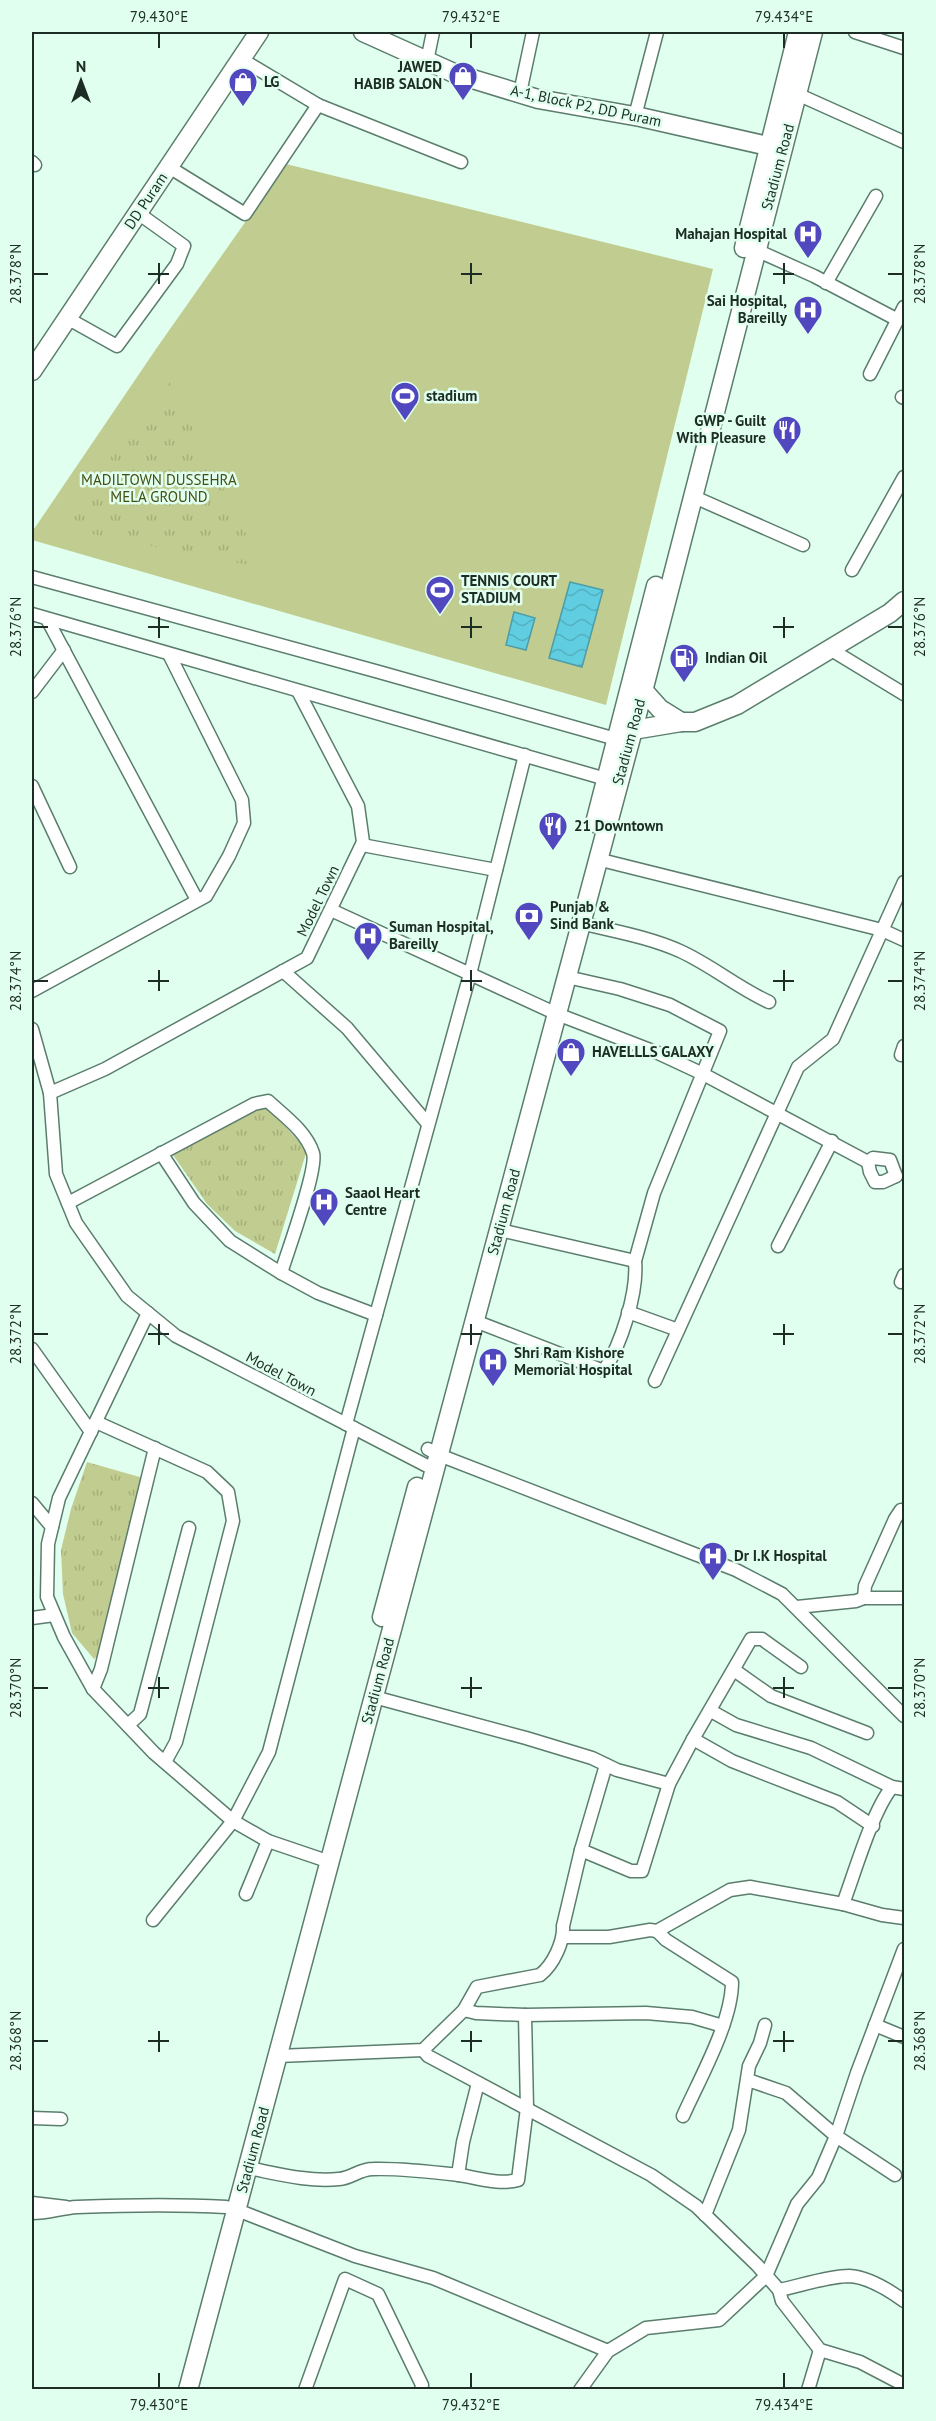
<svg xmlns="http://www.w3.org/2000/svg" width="936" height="2421" font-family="'PT Sans',sans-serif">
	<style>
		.grass { fill: #c1cc90 }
		.park { fill: url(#park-tufts) }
		.water { fill: url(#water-waves); stroke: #4c9da8; stroke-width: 1.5 }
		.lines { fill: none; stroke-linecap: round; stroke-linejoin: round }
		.street-casing { stroke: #5b7d6d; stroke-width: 15 }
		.secondary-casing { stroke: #5b7d6d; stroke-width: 21 }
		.street { stroke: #fff; stroke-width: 12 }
		.secondary { stroke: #fff; stroke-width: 18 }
		.ticks { fill: none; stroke: #1d2c25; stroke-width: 2 }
		.labels { text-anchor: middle; stroke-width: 5; stroke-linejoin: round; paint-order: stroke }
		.poi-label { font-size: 15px; font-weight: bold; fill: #1d2c25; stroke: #e0ffef; text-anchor: start }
		.street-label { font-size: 15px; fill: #1d2c25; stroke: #e0ffef }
		.park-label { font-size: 15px; fill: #464d13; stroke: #e0ffef }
		.neatline { fill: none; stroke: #1d2c25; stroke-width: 2 }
		.ticks-label { font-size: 15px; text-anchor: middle; fill: #1d2c25 }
	</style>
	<defs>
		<pattern id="park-tufts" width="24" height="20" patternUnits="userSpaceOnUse" patternTransform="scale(1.5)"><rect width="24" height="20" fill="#c1cc90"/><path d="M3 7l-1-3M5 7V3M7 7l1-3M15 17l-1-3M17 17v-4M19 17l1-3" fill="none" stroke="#a5af7c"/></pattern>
		<pattern id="water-waves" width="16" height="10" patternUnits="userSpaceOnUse" patternTransform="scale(1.5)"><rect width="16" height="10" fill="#60cde0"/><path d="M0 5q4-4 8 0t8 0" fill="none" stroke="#53b0c0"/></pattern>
	</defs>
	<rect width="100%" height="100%" fill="#e0ffef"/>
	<path class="grass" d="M286,164L713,269L606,705L32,540V532L156,349Z"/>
	<g class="park">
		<path d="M170,382L263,568L56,527Z"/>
		<path d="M266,1106L307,1150L275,1254L235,1231L207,1204L171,1152Z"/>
		<path d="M87,1462L143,1478L99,1655L94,1659L72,1633L63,1594L61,1550L71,1509Z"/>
	</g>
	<g class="water">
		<path d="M570,582L603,590L582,667L549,658Z"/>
		<path d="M514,612L535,618L526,650L506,645Z"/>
	</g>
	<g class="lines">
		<g class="street-casing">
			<g id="street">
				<path d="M855,32L904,48"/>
				<path d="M241,59L318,105L461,162"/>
				<path d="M427,61L433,32"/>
				<path d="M520,93L533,32"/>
				<path d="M797,94L904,142"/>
				<path d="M635,116L657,32"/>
				<path d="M32,162L35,165"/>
				<path d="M169,167L245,214L318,105"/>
				<path d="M756,250L814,276L898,320"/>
				<path d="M826,283L876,196"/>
				<path d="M67,318L117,346L177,264L184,246L138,213"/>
				<path d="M870,374L904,307"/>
				<path d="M902,397L904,398"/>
				<path d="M692,496L803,545"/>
				<path d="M852,570L904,477"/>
				<path d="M32,577L379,672L623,741"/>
				<path d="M32,614L606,779"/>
				<path d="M47,619L197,900"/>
				<path d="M830,649L904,694"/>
				<path d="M32,692L64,650"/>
				<path d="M32,786L70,867"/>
				<path d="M362,845L496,870"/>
				<path d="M597,859L882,930L904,940"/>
				<path d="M331,910L557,1014L658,1053L703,1074L868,1162"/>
				<path d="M581,923C613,931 649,937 680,951C711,965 738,988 769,1002"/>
				<path d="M283,971L347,1028L428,1124"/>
				<path d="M32,991L206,896L229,856L244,823L242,800L169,654"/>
				<path d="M32,1029L50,1093L56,1174L76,1223L127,1296L176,1336L435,1470"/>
				<path d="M901,1055L904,1046"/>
				<path d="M50,1093L105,1069L307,958L363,842L358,806L298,691"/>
				<path d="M161,1153L194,1203L230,1241L281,1273L318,1293L376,1315"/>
				<path d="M868,1162L870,1172L875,1182H883L896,1176"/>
				<path d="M868,1162L873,1158L890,1160L896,1176"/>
				<path d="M68,1203L254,1104L268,1101C284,1116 306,1131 313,1153C318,1169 287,1253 281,1273"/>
				<path d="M500,1230L635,1261"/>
				<path d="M778,1246L832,1141"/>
				<path d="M901,1282L904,1275"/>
				<path d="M628,1312L678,1330"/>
				<path d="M148,1313L59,1498L48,1544L47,1597L64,1637L93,1689L154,1753L233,1821L268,1841L330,1862"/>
				<path d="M475,1321L604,1371C621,1344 638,1293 635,1261L654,1193L720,1031L670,1005L620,989L567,977"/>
				<path d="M32,1349L91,1432"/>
				<path d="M655,1381L798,1067L833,1039L904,882"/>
				<path d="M96,1422L207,1472L228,1492L233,1521L176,1742L165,1762"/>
				<path d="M346,1424L470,974L525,755"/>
				<path d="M428,1449L439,1455L736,1570L782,1594L904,1716"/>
				<path d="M32,1503L52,1527"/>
				<path d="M864,1598L865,1586L895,1519L901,1510L904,1512"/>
				<path d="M797,1607L856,1601L864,1598H904"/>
				<path d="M32,1618L54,1615"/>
				<path d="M734,1670L771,1696L867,1733"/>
				<path d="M93,1689L101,1669L155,1448"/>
				<path d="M374,1697L526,1738L592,1758L617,1770L669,1784"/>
				<path d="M711,1711L736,1725L811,1748L892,1787L904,1789"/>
				<path d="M128,1725L140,1714L189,1528"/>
				<path d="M693,1739L732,1761L837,1802L873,1826"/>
				<path d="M892,1787C872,1812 855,1872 843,1904L882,1915L904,1918"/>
				<path d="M581,1850L631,1871H642L669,1784L693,1739L751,1639H762L801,1667"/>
				<path d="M246,1894L268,1841"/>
				<path d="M153,1920L233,1821L269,1752L354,1428"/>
				<path d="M657,1931L666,1940L732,1982C732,2022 700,2078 683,2116"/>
				<path d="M563,1937H609L650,1930L657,1931L730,1890L750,1887L843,1904"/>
				<path d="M464,2010L476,2013L525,2015L646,2013L692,2017L723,2026"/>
				<path d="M875,2025L904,2037"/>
				<path d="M423,2050L428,2056L651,2175L696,2206L757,2265L779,2290L782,2301L820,2350L860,2362L904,2385"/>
				<path d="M278,2056L423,2050L464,2010L477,1987L540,1975C553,1965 564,1942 563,1926L581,1850L606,1765"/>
				<path d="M748,2080L786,2093L836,2136L895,2175"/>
				<path d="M32,2118L61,2119"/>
				<path d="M248,2168C279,2174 308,2182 339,2179C352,2178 359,2169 373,2169C399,2168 433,2172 459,2175C479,2178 499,2185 518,2180L527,2108L525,2015"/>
				<path d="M458,2175L463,2142L478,2083"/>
				<path d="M32,2203L66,2207"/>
				<path d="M237,2210L355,2256L433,2278L608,2351"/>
				<path d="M32,2213C49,2213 61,2208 77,2207C127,2205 176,2204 226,2207"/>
				<path d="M705,2215L739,2130L749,2066L760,2043L765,2025"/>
				<path d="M779,2290C799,2286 829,2276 849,2276C869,2277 889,2290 904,2301"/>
				<path d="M305,2390L345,2279L378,2294L422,2385L421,2390"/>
				<path d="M580,2390L608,2351L646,2328L719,2320L766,2276L797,2204L818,2178L836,2136L857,2073L904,1949"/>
				<path d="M808,2390L820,2350"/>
			</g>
		</g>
		<g class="secondary-casing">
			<g id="secondary">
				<path d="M363,32L456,74L538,99L640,117L781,149"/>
				<path d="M744,248L798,32"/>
				<path d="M32,371L259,32"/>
				<path d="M635,688L643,690L660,709L681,722"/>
				<path d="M623,726L633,730L681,722H695L737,705L890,613L904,601"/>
				<path d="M595,823L656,586"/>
				<path d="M382,1617L417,1487"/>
				<path d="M188,2390L633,730L813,32"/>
			</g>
		</g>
		<use href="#street" class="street"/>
		<use href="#secondary" class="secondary"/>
	</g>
	<path class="ticks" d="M159,33V48M471,33V48M784,33V48M159,263V284M471,263V284M784,263V284M33,274H48M148,274H169M461,274H482M773,274H794M888,274H903M159,617V638M471,617V638M784,617V638M33,627H48M148,627H169M461,627H482M773,627H794M888,627H903M159,970V991M471,970V991M784,970V991M33,981H48M148,981H169M461,981H482M773,981H794M888,981H903M159,1324V1345M471,1324V1345M784,1324V1345M33,1334H48M148,1334H169M461,1334H482M773,1334H794M888,1334H903M159,1677V1698M471,1677V1698M784,1677V1698M33,1688H48M148,1688H169M461,1688H482M773,1688H794M888,1688H903M159,2031V2052M471,2031V2052M784,2031V2052M33,2041H48M148,2041H169M461,2041H482M773,2041H794M888,2041H903M159,2373V2388M471,2373V2388M784,2373V2388"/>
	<defs>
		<g id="shop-pin" transform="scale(1.5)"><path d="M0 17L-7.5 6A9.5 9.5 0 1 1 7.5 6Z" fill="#5148bf" stroke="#e0ffef"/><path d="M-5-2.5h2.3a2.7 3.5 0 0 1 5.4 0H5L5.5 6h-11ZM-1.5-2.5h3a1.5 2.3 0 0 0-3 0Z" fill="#fff"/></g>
		<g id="hospital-pin" transform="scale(1.5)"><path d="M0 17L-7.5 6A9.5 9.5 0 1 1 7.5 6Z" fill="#5148bf" stroke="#e0ffef"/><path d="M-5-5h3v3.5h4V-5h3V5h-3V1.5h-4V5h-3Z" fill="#fff"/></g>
		<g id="stadium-pin" transform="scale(1.5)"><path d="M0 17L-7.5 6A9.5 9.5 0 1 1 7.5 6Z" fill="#5148bf" stroke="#e0ffef"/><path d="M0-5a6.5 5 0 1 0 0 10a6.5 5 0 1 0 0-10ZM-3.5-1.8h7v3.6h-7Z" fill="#fff"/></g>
		<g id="restaurant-pin" transform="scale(1.5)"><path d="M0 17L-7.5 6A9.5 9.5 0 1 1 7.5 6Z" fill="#5148bf" stroke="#e0ffef"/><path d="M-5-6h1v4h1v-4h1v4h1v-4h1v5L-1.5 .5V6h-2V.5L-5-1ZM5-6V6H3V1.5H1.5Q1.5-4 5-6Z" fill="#fff"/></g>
		<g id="fuel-pin" transform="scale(1.5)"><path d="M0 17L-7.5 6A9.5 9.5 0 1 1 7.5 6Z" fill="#5148bf" stroke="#e0ffef"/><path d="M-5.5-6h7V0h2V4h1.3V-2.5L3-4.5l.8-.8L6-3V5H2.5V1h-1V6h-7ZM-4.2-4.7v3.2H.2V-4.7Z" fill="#fff"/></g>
		<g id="bank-pin" transform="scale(1.5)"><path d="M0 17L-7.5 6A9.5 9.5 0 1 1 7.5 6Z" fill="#5148bf" stroke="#e0ffef"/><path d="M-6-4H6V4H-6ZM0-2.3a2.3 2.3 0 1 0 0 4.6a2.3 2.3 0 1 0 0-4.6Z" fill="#fff"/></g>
	</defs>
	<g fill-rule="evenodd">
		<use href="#shop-pin" x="463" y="76"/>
		<use href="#shop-pin" x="243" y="82"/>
		<use href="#hospital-pin" x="808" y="234"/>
		<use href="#hospital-pin" x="808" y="310"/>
		<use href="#stadium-pin" x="405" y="396"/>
		<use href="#restaurant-pin" x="787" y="430"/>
		<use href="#stadium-pin" x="440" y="590"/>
		<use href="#fuel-pin" x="684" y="658"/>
		<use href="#restaurant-pin" x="553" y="826"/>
		<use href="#bank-pin" x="529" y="916"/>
		<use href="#hospital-pin" x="368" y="936"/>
		<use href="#shop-pin" x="571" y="1052"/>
		<use href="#hospital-pin" x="324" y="1202"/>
		<use href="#hospital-pin" x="493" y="1362"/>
		<use href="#hospital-pin" x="713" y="1556"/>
	</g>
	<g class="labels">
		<g class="poi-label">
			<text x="442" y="72" text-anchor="end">JAWED<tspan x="442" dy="17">HABIB SALON</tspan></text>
			<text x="264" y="87">LG</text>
			<text x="787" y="239" text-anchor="end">Mahajan Hospital</text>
			<text x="787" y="306" text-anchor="end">Sai Hospital,<tspan x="787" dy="17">Bareilly</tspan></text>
			<text x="426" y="401">stadium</text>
			<text x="766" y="426" text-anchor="end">GWP - Guilt<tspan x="766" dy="17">With Pleasure</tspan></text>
			<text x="461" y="586">TENNIS COURT<tspan x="461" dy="17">STADIUM</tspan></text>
			<text x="705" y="663">Indian Oil</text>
			<text x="574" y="831">21 Downtown</text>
			<text x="550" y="912">Punjab &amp;<tspan x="550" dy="17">Sind Bank</tspan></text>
			<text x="389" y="932">Suman Hospital,<tspan x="389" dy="17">Bareilly</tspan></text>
			<text x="592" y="1057">HAVELLLS GALAXY</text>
			<text x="345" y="1198">Saaol Heart<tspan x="345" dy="17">Centre</tspan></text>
			<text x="514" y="1358">Shri Ram Kishore<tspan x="514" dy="17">Memorial Hospital</tspan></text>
			<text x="734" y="1561">Dr I.K Hospital</text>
		</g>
		<g class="street-label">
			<text transform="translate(586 106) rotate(12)" y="5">A-1, Block P2, DD Puram</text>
			<text transform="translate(778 167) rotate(-75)" y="5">Stadium Road</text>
			<text transform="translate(146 201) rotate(-56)" y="5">DD Puram</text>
			<text transform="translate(629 742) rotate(-75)" y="5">Stadium Road</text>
			<text transform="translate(318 901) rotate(-64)" y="5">Model Town</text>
			<text transform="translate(504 1212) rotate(-75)" y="5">Stadium Road</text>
			<text transform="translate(281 1374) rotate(28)" y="5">Model Town</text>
			<text transform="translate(378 1681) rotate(-75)" y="5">Stadium Road</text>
			<text transform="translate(253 2150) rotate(-75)" y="5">Stadium Road</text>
		</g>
		<g class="park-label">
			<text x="159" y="485">MADILTOWN DUSSEHRA<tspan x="159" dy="17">MELA GROUND</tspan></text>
		</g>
	</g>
	<rect width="936" height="2421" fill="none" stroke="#e0ffef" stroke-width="66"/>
	<g transform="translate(81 81)" stroke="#e0ffef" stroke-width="4.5" paint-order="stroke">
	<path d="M0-4.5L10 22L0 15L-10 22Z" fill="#1d2c25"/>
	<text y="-9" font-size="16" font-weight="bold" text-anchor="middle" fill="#1d2c25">N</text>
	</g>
	<rect x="33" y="33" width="870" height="2355" class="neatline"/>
	<g class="ticks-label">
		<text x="159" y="22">79.430°E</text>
		<text x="471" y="22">79.432°E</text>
		<text x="784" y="22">79.434°E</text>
		<text transform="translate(16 274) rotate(-90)" y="5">28.378°N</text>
		<text transform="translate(920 274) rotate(-90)" y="5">28.378°N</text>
		<text transform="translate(16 627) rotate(-90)" y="5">28.376°N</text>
		<text transform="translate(920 627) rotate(-90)" y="5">28.376°N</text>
		<text transform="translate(16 981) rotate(-90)" y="5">28.374°N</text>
		<text transform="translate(920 981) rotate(-90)" y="5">28.374°N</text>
		<text transform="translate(16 1334) rotate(-90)" y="5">28.372°N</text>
		<text transform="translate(920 1334) rotate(-90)" y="5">28.372°N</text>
		<text transform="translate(16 1688) rotate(-90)" y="5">28.370°N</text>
		<text transform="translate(920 1688) rotate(-90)" y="5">28.370°N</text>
		<text transform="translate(16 2041) rotate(-90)" y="5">28.368°N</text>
		<text transform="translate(920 2041) rotate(-90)" y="5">28.368°N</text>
		<text x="159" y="2410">79.430°E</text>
		<text x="471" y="2410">79.432°E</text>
		<text x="784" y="2410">79.434°E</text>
	</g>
</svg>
